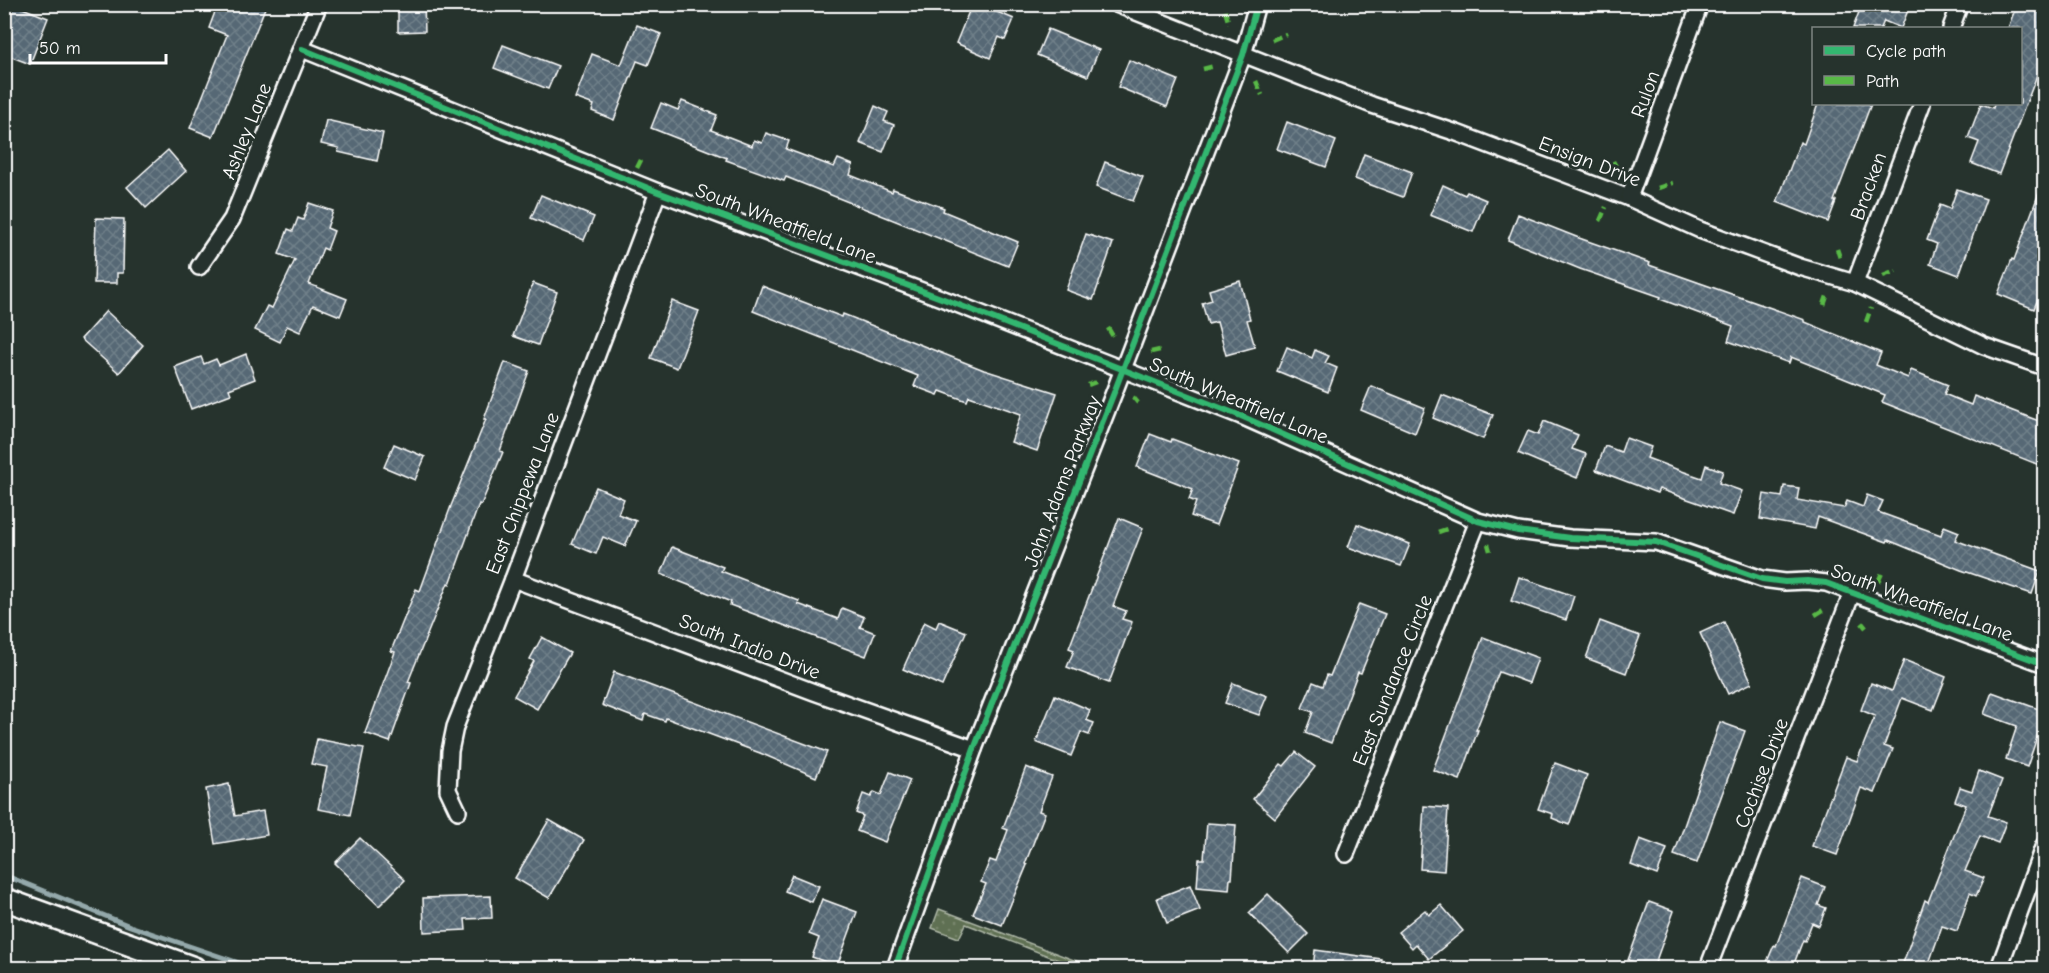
<svg xmlns="http://www.w3.org/2000/svg" width="2049" height="973" font-family="'Comic Neue',sans-serif">
	<style>
		.grass { fill: url(#grass-dots); stroke: #afb8a8; stroke-width: 1.5 }
		.lines { fill: none; stroke-linecap: round; stroke-linejoin: round }
		.stream { stroke: #94a9ab; stroke-width: 5 }
		.building { fill: url(#building-cross-hatch); stroke: #fff; stroke-width: 1.5 }
		.street-casing { stroke: #fff; stroke-width: 20 }
		.secondary-casing { stroke: #fff; stroke-width: 26 }
		.street { stroke: #26332d; stroke-width: 15 }
		.secondary { stroke: #26332d; stroke-width: 21 }
		.quiet { stroke: #58b947; stroke-width: 4.5; stroke-dasharray: 9 4.5; stroke-linecap: butt }
		.cycleway-casing { stroke: #26332d; stroke-width: 10 }
		.cycleway { stroke: #33b770; stroke-width: 6 }
		.labels { text-anchor: middle; stroke-width: 6; stroke-linejoin: round; paint-order: stroke }
		.street-label { font-size: 20px; fill: #fff; stroke: #26332d }
	</style>
	<defs>
		<pattern id="grass-dots" width="8" height="8" patternUnits="userSpaceOnUse" patternTransform="scale(1.5)"><rect width="8" height="8" fill="#5f7052"/><path d="M2 2h.1M6 6h.1" fill="none" stroke="#77856c" stroke-width="1.8" stroke-linecap="round"/></pattern>
		<pattern id="building-cross-hatch" width="8" height="8" patternUnits="userSpaceOnUse" patternTransform="scale(1.5)"><rect width="8" height="8" fill="#566874"/><path d="M0 0l8 8M0 8l8-8" fill="none" stroke="#6f7f89"/></pattern>
	</defs>
	<rect width="100%" height="100%" fill="#26332d"/>
	<filter id="ink" filterUnits="userSpaceOnUse"><feTurbulence type="fractalNoise" baseFrequency=".0167" numOctaves="2"/><feDisplacementMap in="SourceGraphic" scale="12" xChannelSelector="R" yChannelSelector="G"/><feConvolveMatrix kernelMatrix="1 2 1 2 8 2 1 2 1" color-interpolation-filters="sRGB"/></filter>
	<g filter="url(#ink)">
		<path class="grass" d="M939,909L1095,968H1079L966,924L959,938L956,937L932,928Z"/>
		<g class="lines">
			<path class="stream" d="M4,875L130,926L254,968"/>
		</g>
		<g class="building">
			<path d="M12,4L48,18L30,64L4,54V24Z"/>
			<path d="M218,4H255L265,8L213,137L190,128L227,35L209,28Z"/>
			<path d="M398,4H424L425,31L398,32Z"/>
			<path d="M972,4H978L1014,19L1005,40L999,37L990,58L956,43Z"/>
			<path d="M1862,4H1900L1909,8L1901,28L1884,21L1881,28H1853Z"/>
			<path d="M2017,4H2044V57L1999,174L1971,163L1979,142L1968,138L1981,104L1993,108L1994,104H2020V28H2008Z"/>
			<path d="M637,25L661,34L648,65L637,61L614,120L592,111L594,105L575,98L592,54L621,65Z"/>
			<path d="M1048,29L1099,50L1088,76L1037,55Z"/>
			<path d="M503,45L558,66L548,89L494,68Z"/>
			<path d="M1129,60L1178,80L1167,107L1118,87Z"/>
			<path d="M682,101L717,115L711,130L752,146L754,140L762,143L766,133L789,141L786,149L834,167L838,159L853,165L850,175L892,192L893,189L944,208L943,211L1018,242L1008,266L786,177L784,181L726,160L727,158L651,128L661,103L678,110Z"/>
			<path d="M1818,104H1871L1834,201H1836L1828,222L1777,202L1800,142L1804,144Z"/>
			<path d="M875,106L888,112L884,121L894,125L883,152L860,143Z"/>
			<path d="M326,120L383,133L377,161L338,152L339,148L321,144Z"/>
			<path d="M1287,122L1336,141L1326,167L1277,149Z"/>
			<path d="M168,150L186,171L146,208L127,187Z"/>
			<path d="M1364,154L1412,172L1403,197L1355,179Z"/>
			<path d="M1105,162L1143,177L1133,201L1096,187Z"/>
			<path d="M2043,182H2044V258L2040,271L2044,273V283L2034,309L1998,294L2012,259L2014,260Z"/>
			<path d="M1443,185L1465,195L1467,192L1486,200L1473,232L1430,215Z"/>
			<path d="M1957,189L1986,199L1959,275L1930,264L1937,244L1927,240L1940,205L1950,209Z"/>
			<path d="M541,195L594,217L584,240L531,218Z"/>
			<path d="M309,203L333,211L327,228L334,231L327,250L323,248L309,284L347,299L340,316L313,305L300,332L287,326L280,342L255,330L267,306L272,308L295,260L279,254L288,229L293,231L298,218L303,220Z"/>
			<path d="M1518,214L1579,238L1650,263L1649,265L1805,320V322L1881,353L1876,365L1908,378L1911,370L1948,385L1944,394L1971,405L1974,396L2044,423V467L1882,402L1885,395L1791,357L1789,363L1728,341L1733,326L1660,299L1661,297L1580,269L1508,240Z"/>
			<path d="M96,218L124,219L123,273H117V283H94Z"/>
			<path d="M1086,234L1113,243L1093,300L1066,290Z"/>
			<path d="M1240,281L1250,319L1247,320L1255,347L1226,355L1217,322L1208,324L1202,303L1212,300L1209,290Z"/>
			<path d="M533,283L557,292L538,345L513,336Z"/>
			<path d="M762,286L842,317L843,314L984,370L1057,393L1037,451L1011,442L1021,414L969,396L967,401L940,391L938,395L914,386L918,376L753,311Z"/>
			<path d="M672,301L699,311L677,368L651,358Z"/>
			<path d="M106,311L143,345L119,373L81,339Z"/>
			<path d="M1287,347L1312,358L1315,350L1329,356L1325,363L1337,368L1328,392L1277,371Z"/>
			<path d="M246,354L255,379L229,389L231,394L191,409L175,367L201,357L204,364L216,359L219,365Z"/>
			<path d="M505,362L529,371L500,451L503,452L481,505L479,504L450,584L448,583L408,682L411,683L390,742L365,733L395,652L391,651L416,589L420,591L451,506L486,419H484Z"/>
			<path d="M1371,386L1425,408L1415,433L1361,410Z"/>
			<path d="M1442,395L1493,415L1483,439L1433,418Z"/>
			<path d="M1544,421L1578,435L1572,449L1586,454L1577,478L1518,453L1528,431L1538,435Z"/>
			<path d="M1150,434L1171,442L1172,439L1239,464L1216,525L1191,516L1196,502L1189,499L1193,489L1137,467Z"/>
			<path d="M1626,438L1651,447L1647,458L1676,469L1702,478L1706,465L1723,471L1719,483L1742,491L1733,515L1659,489L1657,493L1596,470L1605,446L1621,452Z"/>
			<path d="M394,444L425,457L415,480L384,467Z"/>
			<path d="M1784,486L1799,488L1797,500L1844,508L1847,501L1863,507L1867,495L1883,501L1878,512L1941,535L1944,526L1959,532L1955,540L2040,571L2032,594L1961,570L1888,540L1887,542L1818,517L1815,529L1760,519L1764,494L1782,497Z"/>
			<path d="M596,487L624,499L618,514L636,521L625,546L603,537L596,554L572,544Z"/>
			<path d="M1119,518L1143,528L1113,606L1126,611L1122,619L1132,622L1109,683L1067,667L1074,650L1069,648Z"/>
			<path d="M1357,524L1410,544L1401,566L1348,547Z"/>
			<path d="M672,547L723,567L721,571L799,601L798,604L838,619L842,608L864,617L860,627L875,633L866,656L730,605L731,602L661,574Z"/>
			<path d="M1519,577L1574,596L1566,620L1511,601Z"/>
			<path d="M1359,604L1385,614L1361,673L1358,672L1331,743L1305,733L1313,712L1302,708L1313,682L1323,686L1327,675L1330,676Z"/>
			<path d="M939,621L966,632L942,686L903,669L924,622L936,628Z"/>
			<path d="M1600,621L1640,636L1626,673L1586,658Z"/>
			<path d="M1724,622L1752,683L1728,694L1700,633Z"/>
			<path d="M542,637L570,653L537,709L514,696L534,661L530,659Z"/>
			<path d="M1483,637L1538,658L1529,683L1499,672L1476,730H1478L1460,780L1433,770Z"/>
			<path d="M1904,660L1946,677L1933,710L1902,698L1884,746L1893,749L1875,793L1861,788L1837,855L1812,846L1846,757L1857,761L1875,716L1861,710L1871,683L1892,691Z"/>
			<path d="M614,672L827,752L816,777L760,753L666,718L665,721L645,714L643,721L602,705Z"/>
			<path d="M1233,683L1267,696L1259,715L1225,703Z"/>
			<path d="M1992,692L2044,711V717L2027,767L2006,759L2017,726L1984,714Z"/>
			<path d="M1055,695L1090,710L1086,720L1094,723L1089,735L1081,732L1071,756L1036,742Z"/>
			<path d="M1720,722L1745,731L1697,863L1674,855Z"/>
			<path d="M317,739L364,748L350,815L318,809L327,767L311,764Z"/>
			<path d="M1296,752L1315,767L1275,818L1253,799L1281,764L1284,766Z"/>
			<path d="M1555,763L1587,775L1569,825L1552,818L1553,814L1538,809Z"/>
			<path d="M1026,767L1052,777L1039,811L1045,813L1025,864L1027,865L1002,925L973,914L986,884L981,882L990,860L996,862L1008,830L1003,828Z"/>
			<path d="M1979,771L2002,780L1988,816L2006,822L1998,843L1980,836L1965,871L1984,878L1976,896L1970,893L1957,931L1942,926L1927,969H1901L1925,900L1928,902L1966,805L1955,801L1960,787L1972,791Z"/>
			<path d="M890,772L910,780L885,842L857,831L863,816L856,813L863,794L871,797L874,792L881,795Z"/>
			<path d="M229,784L235,816L263,811L267,835L215,844L206,789Z"/>
			<path d="M1424,806L1448,808L1444,871L1420,869Z"/>
			<path d="M549,820L584,840L549,898L515,878Z"/>
			<path d="M1207,823L1236,825L1232,879H1230L1229,890L1197,887L1199,859H1204Z"/>
			<path d="M360,838L405,880L379,906L335,863Z"/>
			<path d="M1640,839L1667,849L1657,875L1631,865Z"/>
			<path d="M792,875L819,886L812,902L785,891Z"/>
			<path d="M1802,878L1825,887L1818,905L1826,908L1819,926L1812,923L1805,941L1803,940L1792,969H1764L1774,945L1776,946Z"/>
			<path d="M1190,885L1200,910L1167,923L1157,898Z"/>
			<path d="M1268,894L1308,934L1289,953L1249,913Z"/>
			<path d="M491,896L492,918L465,919L466,930L424,932L423,898Z"/>
			<path d="M822,899L857,912L837,966L812,957L819,938L809,934Z"/>
			<path d="M1649,902L1674,911L1653,969L1628,960Z"/>
			<path d="M1441,905L1463,931L1429,959L1416,944L1412,948L1398,932L1425,910L1429,915Z"/>
			<path d="M1315,950L1381,959L1380,969H1313Z"/>
		</g>
		<g class="lines">
			<g class="street-casing">
				<g id="street">
					<path d="M1116,4L1372,105L1457,133L1629,198L1700,230L1800,267L1855,283L1984,346L2044,367"/>
					<path d="M1951,28L1960,4"/>
					<path d="M302,49L658,192L949,301L1241,416L1478,521L1518,531L1570,538L1656,542L1762,579L1785,582L1807,581L1826,583L2044,664"/>
					<path d="M1629,198L1700,4"/>
					<path d="M199,267L232,219L319,4"/>
					<path d="M1855,283L1922,104"/>
					<path d="M513,579L814,692L974,749"/>
					<path d="M458,811L448,790L450,751L455,727L513,579L658,192"/>
					<path d="M1346,854L1478,521"/>
					<path d="M895,968L974,749L1115,390L1243,55L1257,4"/>
					<path d="M1708,968L1852,593"/>
					<path d="M1999,968L2044,845"/>
				</g>
			</g>
			<g class="secondary-casing">
				<path id="secondary" d="M4,899L194,968"/>
			</g>
			<use href="#street" class="street"/>
			<use href="#secondary" class="secondary"/>
			<g class="quiet">
				<path d="M1225,11L1229,24"/>
				<path d="M1272,40L1286,34"/>
				<path d="M1203,69L1214,66"/>
				<path d="M1256,81L1262,95"/>
				<path d="M1613,161L1619,172"/>
				<path d="M637,168L641,160"/>
				<path d="M1658,188L1673,183"/>
				<path d="M1600,221L1606,207"/>
				<path d="M1837,249L1841,261"/>
				<path d="M1883,276L1896,271"/>
				<path d="M1824,305L1828,293"/>
				<path d="M1866,322L1871,308"/>
				<path d="M1108,328L1114,338"/>
				<path d="M1151,352L1160,350"/>
				<path d="M1088,385L1096,382"/>
				<path d="M1133,397L1138,403"/>
				<path d="M1438,532L1447,529"/>
				<path d="M1488,544L1490,551"/>
				<path d="M1878,582L1882,573"/>
				<path d="M1815,615L1823,610"/>
				<path d="M1862,623L1866,628"/>
			</g>
			<g class="cycleway-casing">
				<g id="cycleway">
					<path d="M302,49L658,192L949,301L1241,416L1478,521L1518,531L1570,538L1656,542L1762,579L1785,582L1807,581L1826,583L2044,664"/>
					<path d="M895,968L974,749L1115,390L1243,55L1257,4"/>
				</g>
			</g>
			<use href="#cycleway" class="cycleway"/>
		</g>
	</g>
	<g class="labels">
		<g class="street-label">
			<text transform="translate(1645 94) rotate(-70)" y="7">Rulon</text>
			<text transform="translate(246 131) rotate(-68)" y="7">Ashley Lane</text>
			<text transform="translate(1590 161) rotate(21)" y="7">Ensign Drive</text>
			<text transform="translate(1868 186) rotate(-70)" y="7">Bracken</text>
			<text transform="translate(786 223) rotate(21)" y="7">South Wheatfield Lane</text>
			<text transform="translate(1239 400) rotate(23)" y="7">South Wheatfield Lane</text>
			<text transform="translate(1062 481) rotate(-69)" y="7">John Adams Parkway</text>
			<text transform="translate(522 493) rotate(-69)" y="7">East Chippewa Lane</text>
			<text transform="translate(1922 602) rotate(20)" y="7">South Wheatfield Lane</text>
			<text transform="translate(750 646) rotate(21)" y="7">South Indio Drive</text>
			<text transform="translate(1392 680) rotate(-68)" y="7">East Sundance Circle</text>
			<text transform="translate(1761 773) rotate(-69)" y="7">Cochise Drive</text>
		</g>
	</g>
	<rect width="2049" height="973" fill="none" stroke="#26332d" stroke-width="24"/>
	<rect x="12" y="12" width="2025" height="949" fill="none" stroke="#fff" stroke-width="2" filter="url(#ink)"/>
	<rect x="1812" y="27" width="210" height="78" fill="#26332d" stroke="#7d8581" stroke-width="1.5"/>
	<rect x="1824" y="46" width="30" height="9" fill="#33b770" stroke="#7d8581" stroke-width="1.5"/>
	<text x="1866" y="57" font-size="18" fill="#ffffff">Cycle path</text>
	<rect x="1824" y="76" width="30" height="9" fill="#58b947" stroke="#7d8581" stroke-width="1.5"/>
	<text x="1866" y="87" font-size="18" fill="#ffffff">Path</text>
	<path d="M30 54v9h136v-9" fill="none" stroke="#ffffff" stroke-width="3"/>
	<text x="39" y="54" font-size="18" fill="#ffffff" stroke="#26332d" stroke-width="4.5" paint-order="stroke">50 m</text>
</svg>
